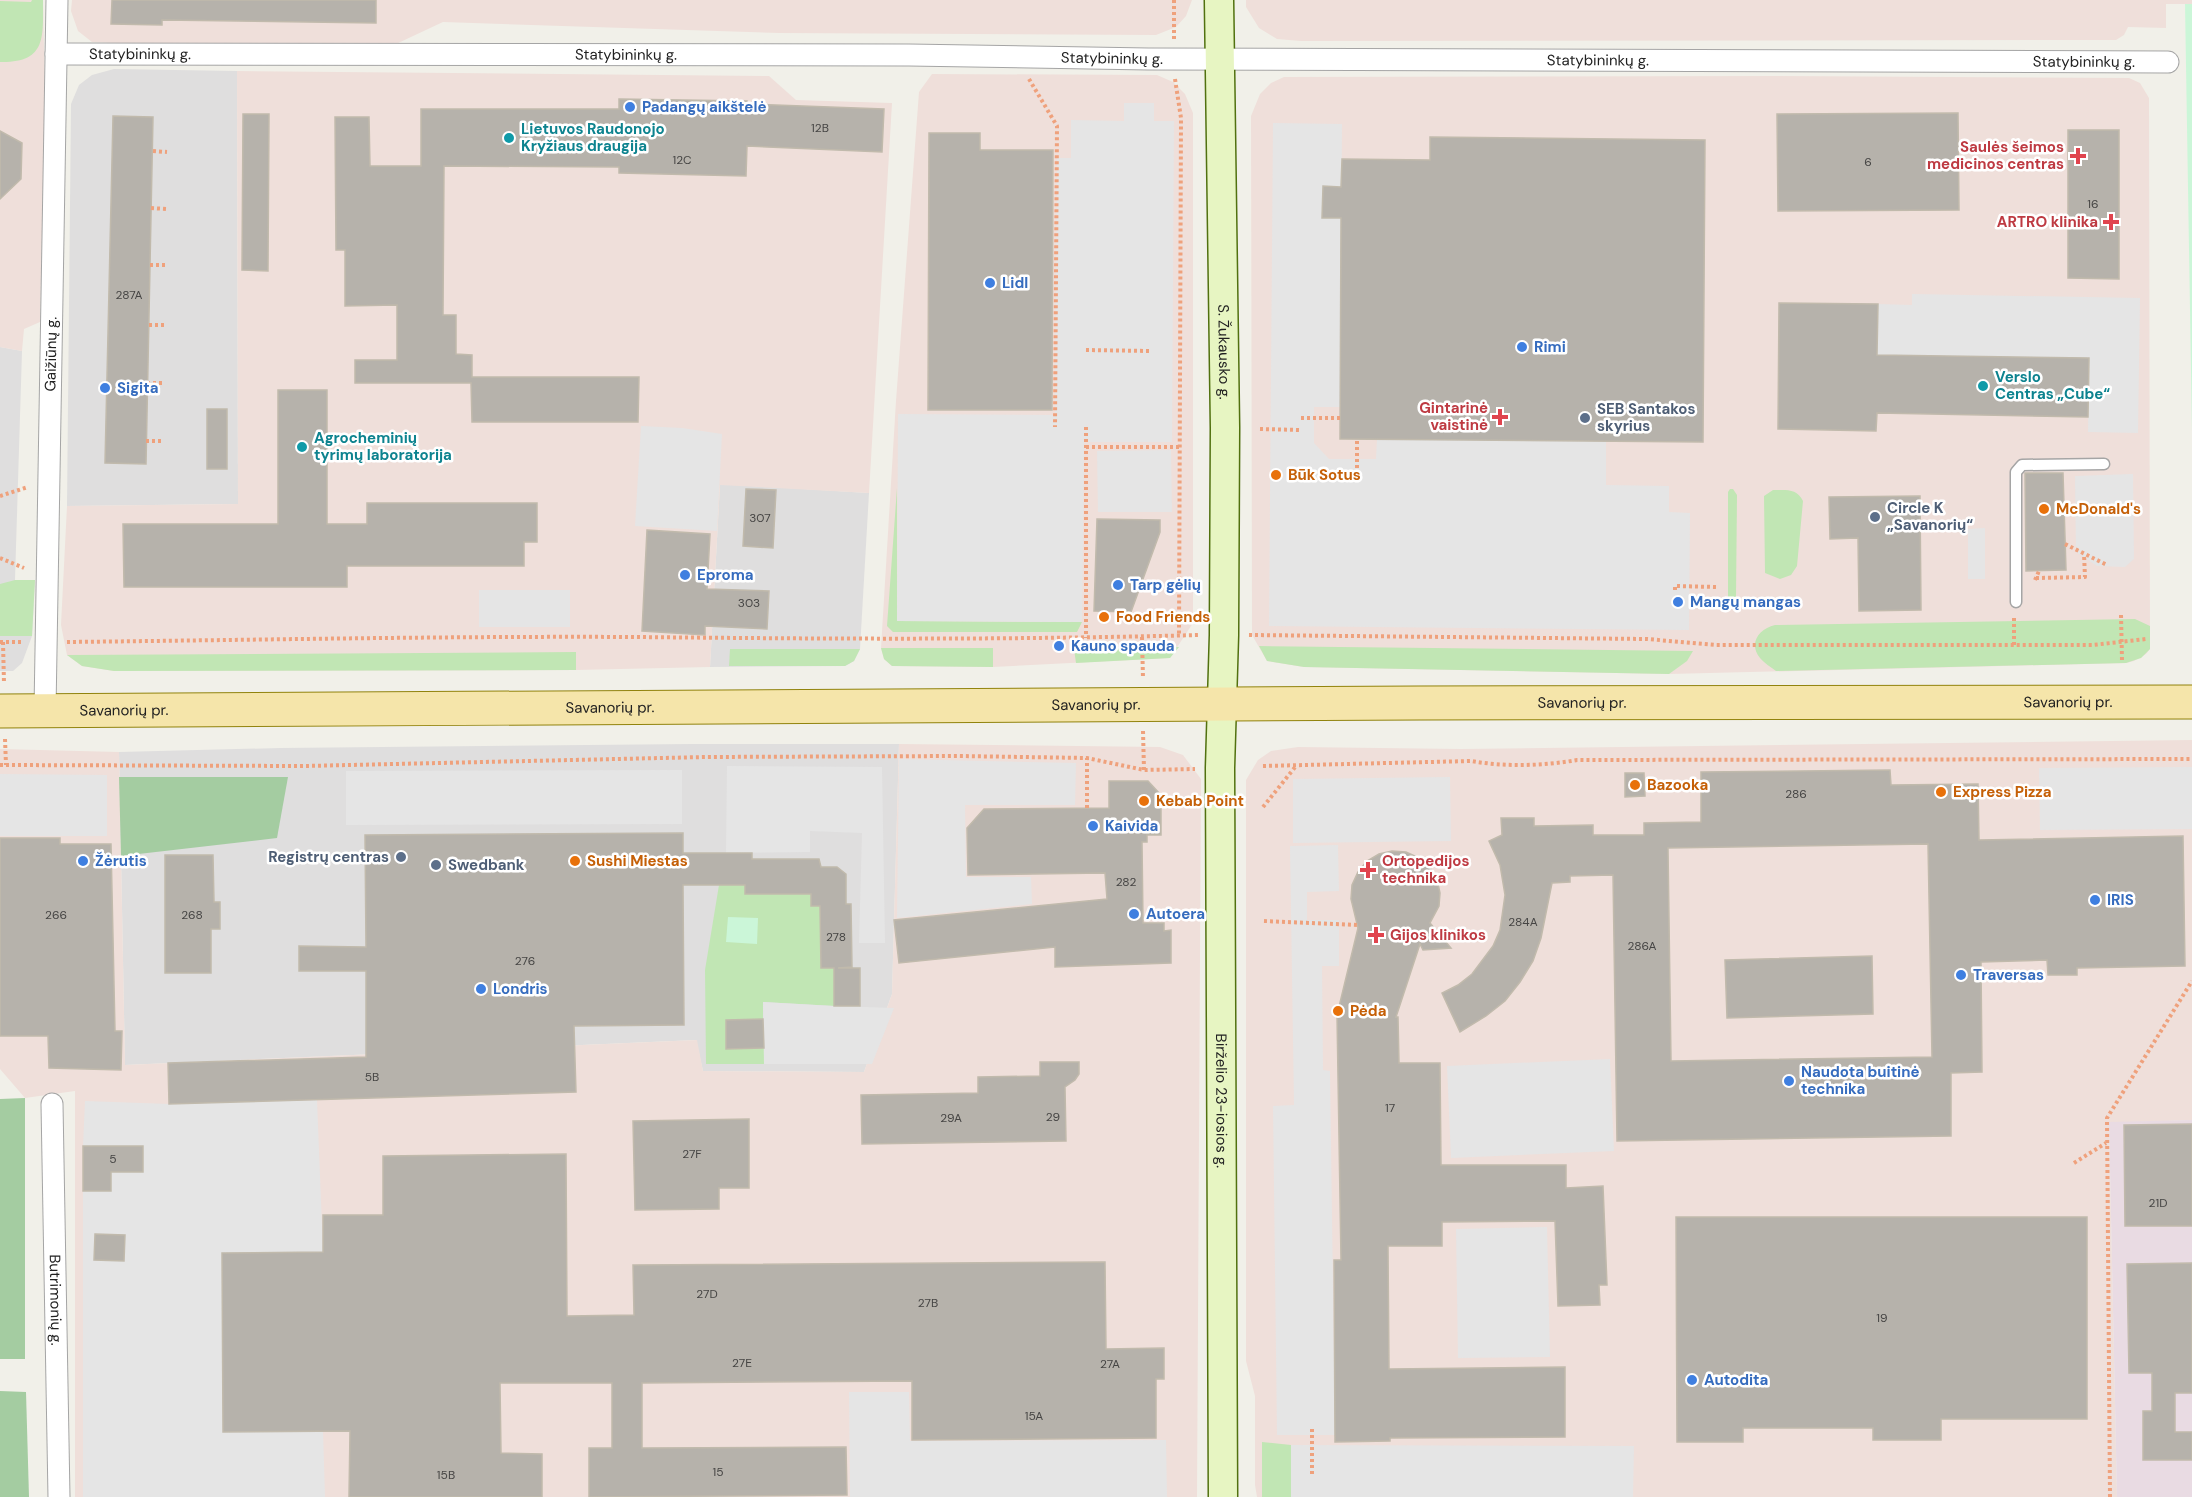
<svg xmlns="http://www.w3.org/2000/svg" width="2192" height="1497" font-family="'DM Sans',sans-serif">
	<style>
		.residential { fill: #dfdede }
		.commercial { fill: #efdfda }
		.industrial { fill: #e9dbe3 }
		.grass { fill: #c1e6b4 }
		.forest { fill: #a4cca1 }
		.park { fill: #cbf6d8 }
		.parking { fill: #e5e5e5 }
		.building { fill: #b6b2ab; stroke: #c1baac; stroke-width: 1.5; fill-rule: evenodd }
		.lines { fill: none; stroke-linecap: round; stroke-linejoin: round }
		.lane-casing { stroke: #a5a5a5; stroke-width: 13 }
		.street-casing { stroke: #a5a5a5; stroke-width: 23 }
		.secondary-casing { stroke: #51710f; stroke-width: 31 }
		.primary-casing { stroke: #91830d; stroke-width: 35 }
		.path { stroke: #efa17c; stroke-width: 4; stroke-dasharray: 3 3; stroke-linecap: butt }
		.lane { stroke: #fff; stroke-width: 10 }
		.street { stroke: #fff; stroke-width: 21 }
		.secondary { stroke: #e7f5c2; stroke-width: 28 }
		.primary { stroke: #f5e5aa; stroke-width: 33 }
		.shop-dot { fill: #3f7fe0; stroke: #fff; stroke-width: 2 }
		.culture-dot { fill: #0f9aa8; stroke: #fff; stroke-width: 2 }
		.health-dot { fill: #e0444e; stroke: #fff; stroke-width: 2 }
		.service-dot { fill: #5c6f8a; stroke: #fff; stroke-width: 2 }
		.food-dot { fill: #e8710a; stroke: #fff; stroke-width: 2 }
		.labels { text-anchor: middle; stroke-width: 5; stroke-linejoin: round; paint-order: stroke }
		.number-label { font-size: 12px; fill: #464544 }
		.street-label { font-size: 15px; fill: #212121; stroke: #fff }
		.shop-label { font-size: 15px; font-weight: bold; fill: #366cbe; stroke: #fff; text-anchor: start }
		.culture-label { font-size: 15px; font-weight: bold; fill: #0d838f; stroke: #fff; text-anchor: start }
		.health-label { font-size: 15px; font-weight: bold; fill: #be3a42; stroke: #fff; text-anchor: end }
		.service-label { font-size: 15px; font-weight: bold; fill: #4e5e75; stroke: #fff; text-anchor: start }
		.food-label { font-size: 15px; font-weight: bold; fill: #c56008; stroke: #fff; text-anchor: start }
	</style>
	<rect width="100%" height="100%" fill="#f1f0e9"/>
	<g class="residential">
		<path d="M114,69L237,71L238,504L67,506L71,104L79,85L92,75Z"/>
		<path d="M0,347L22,351L15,580H35L32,636L22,663L13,671H0Z"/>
		<path d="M720,484L869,493L860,649L854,661L845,666L710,667Z"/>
		<path d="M691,744H899L892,994L864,1072L703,1071L696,1040L125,1065L119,752L280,748Z"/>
	</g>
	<g class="commercial">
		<path d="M0,0H43L45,98L40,322L24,329L22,351L0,347Z"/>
		<path d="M72,0H1192L1186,16L1176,27L1156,35L779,33L443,22L396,44H135L92,42L78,31L71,11Z"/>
		<path d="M1246,0H2192V4H2166V28L2128,27L2124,35L2116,40L1301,41L1277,39L1259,28L1246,7Z"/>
		<path d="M237,71L769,76L796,100L892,103L869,493L720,485L710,667L576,670L114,671L82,666L67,655L61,625L67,506L238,504Z"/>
		<path d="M932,74L1157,75L1173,82L1185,94L1193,113V623L1170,658L993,667L892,666L884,659L881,648L896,401L919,92Z"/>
		<path d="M1778,76L2129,78L2140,83L2149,98L2150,649L2146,654L2134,661L2126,663L1669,674L1304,667L1267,661L1252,635L1251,116L1260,94L1271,83L1284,77Z"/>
		<path d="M2192,740V1120L2109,1123L2117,1497H1257L1255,1485V1396L1246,1361V780L1258,760L1271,751L1298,747L1461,749Z"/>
		<path d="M899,744L1160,747L1183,755L1201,779L1197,1497H75V1091L25,1098L0,1069V749L119,752L125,1065L697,1040L703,1071L864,1072L892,994Z"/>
	</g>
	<path class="industrial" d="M2192,1120V1497H2117L2109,1122Z"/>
	<g class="grass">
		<path d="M32,0H43C43,37 47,63 0,62V1L31,2Z"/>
		<path d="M897,488V621L1082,622L1077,632H893L887,626Z"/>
		<path d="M1730,489H1733L1737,495L1736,597L1730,601L1728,597V492Z"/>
		<path d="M1773,490C1786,490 1797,488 1803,501L1797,566L1791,575L1780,579L1765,573L1764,496Z"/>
		<path d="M15,580H35L32,636H0V584Z"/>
		<path d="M2135,619L2150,626V649L2141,658L2126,663L1776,671C1771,667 1764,663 1760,658C1748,643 1759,629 1775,625Z"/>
		<path d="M1259,646L1693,651L1687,661L1669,674L1304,667L1267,661Z"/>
		<path d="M1179,647L1170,658L1076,663L1074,649Z"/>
		<path d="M881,648H993V667L892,666L884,659Z"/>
		<path d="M730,649H860L854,661L845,666H729Z"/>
		<path d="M576,652V670L114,671L82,666L67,655Z"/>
		<path d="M719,885H745L746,894H811V906H820L821,968H834V1006L763,1002V1019L726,1020V1049L764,1048V1064H706L705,970Z"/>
		<path d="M1262,1442L1291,1445V1497H1262Z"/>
	</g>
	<g class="forest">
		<path d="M119,777H288L277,838L121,856Z"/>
		<path d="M25,1098V1359H0V1099Z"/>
		<path d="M0,1391L26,1392L29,1497H0Z"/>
	</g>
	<g class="park">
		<path d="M2185,4H2192V432Z"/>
		<path d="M728,917L758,918L757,944L726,942Z"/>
	</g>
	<g class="parking">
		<path d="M1124,103H1154V121H1174L1172,442H1084L1082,622L897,621L898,414L1055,415L1057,158H1071V120L1124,121Z"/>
		<path d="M1273,123L1342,124L1340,407H1314V443L1329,459H1376L1377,439L1606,441V485L1669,486V512L1690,513L1689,630L1269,626Z"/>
		<path d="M1912,294L2140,298L2138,433L2088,432L2089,358L1877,355L1878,304L1912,305Z"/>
		<path d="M641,426L682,428L722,434L717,531L635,526Z"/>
		<path d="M1171,450L1172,512H1098L1097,451Z"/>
		<path d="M2133,474L2134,559L2125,567L2097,566L2076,552L2075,476Z"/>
		<path d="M1985,528V579H1968V529Z"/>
		<rect x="479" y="590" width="91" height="37"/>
		<path d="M899,759L1076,763L1075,805H965L966,877H1031L1032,904L897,918Z"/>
		<path d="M727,766L882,767L885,943H859L862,833L810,831V852L726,853Z"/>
		<path d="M2192,767V829L2040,830L2039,768Z"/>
		<path d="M682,770V824L346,825V771Z"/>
		<path d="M0,774L107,775V836H0Z"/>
		<path d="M1450,777L1451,841L1293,843V779Z"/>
		<path d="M1338,845L1339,891L1307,892V920H1339V966H1322L1323,1070L1330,1071L1335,1435H1277L1273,1106L1294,1105L1290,846Z"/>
		<path d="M763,1002L834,1006L894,1008L872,1064H764Z"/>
		<path d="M1610,1059L1614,1151L1451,1158L1447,1066Z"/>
		<path d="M317,1100L323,1252L222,1253L223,1431H323L325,1497H83V1191H111V1172H142L83,1146L85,1101L169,1104Z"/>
		<path d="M1547,1227L1550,1357L1458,1358L1456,1229Z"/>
		<path d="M849,1392H909L910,1441L1166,1440L1167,1497H850Z"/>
		<path d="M1291,1445L1634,1446L1633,1497H1291Z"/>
	</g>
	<g class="building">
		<path d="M112,0H376V23L162,20V25L111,24Z"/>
		<path d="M619,99L747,101V104L884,109L882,152L747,146L746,176L619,173V167L444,166L443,315H456V354L472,355V377H639L638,422H472L471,383H355V360H397V305L345,306V250H336L335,117H369L370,166H421V109H619Z"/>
		<path d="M1958,113L1959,210L1778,211L1777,114Z"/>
		<path d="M243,114H269L268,271L242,270Z"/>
		<path d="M113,116L153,117L146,464L105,463Z"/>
		<path d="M2068,130H2119V279L2068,278Z"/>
		<path d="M0,131L22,143L21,179L0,199Z"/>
		<path d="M929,133H980V150H1053L1052,410H928Z"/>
		<path d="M1430,137L1705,140L1703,442L1340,439L1341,218H1322L1323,186L1341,187L1342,159L1430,160Z"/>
		<path d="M1779,303L1878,304L1877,355L2089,358L2088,417L1877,413L1876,431L1778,429Z"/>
		<path d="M278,390H327V524H367V503H537V542H524V566H347V587H124L123,524H278Z"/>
		<rect x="207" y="409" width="20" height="60"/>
		<path d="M2025,473H2063L2066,570L2026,571Z"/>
		<path d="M746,489L776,490L773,548L743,546Z"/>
		<path d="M1920,496L1921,610L1859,611L1858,538L1830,539L1829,497Z"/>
		<path d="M1097,519L1160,520V532L1131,612L1094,611Z"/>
		<path d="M647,530L710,534L707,589L769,591L767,629L705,626V635L642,631Z"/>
		<path d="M1890,770L1891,785L1978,784L1979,840L2183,836L2185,966L2077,968V975H2048L2047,960L1981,962L1982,1072L1951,1073V1136L1617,1141L1613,875L1570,876V882L1552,883L1541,938L1533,961L1520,982L1505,1001L1486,1016L1460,1032L1442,993L1458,985L1472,974L1493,946L1500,930L1505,895L1500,865L1489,841L1502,835L1501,818H1534V826L1593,825V835H1644V823L1701,822V772ZM1928,844L1932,1057L1671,1061L1668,848Z"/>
		<path d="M1625,773H1644L1645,796L1625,797Z"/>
		<path d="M1109,781H1148L1161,795V835H1147V842H1142L1143,923H1164V931L1171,930V963L1055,967V947L899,963L894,920L1107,899L1105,873L968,875L967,828L984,809L1109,808Z"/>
		<path d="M683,833V853H752V859H819L821,867H837L846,874V904H851L852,967L838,968H860V1006H834V968H821L820,906H811V894H745V885H683L684,1025L574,1026L576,1092L169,1104L168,1063L366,1057V971H299V946L366,947L365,835Z"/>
		<path d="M0,838H60V844H111L115,1031H122L121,1070L49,1068L48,1036H0Z"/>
		<path d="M1392,851L1406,852L1419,858L1430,867L1437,879L1440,893L1439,906L1430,923L1451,948L1423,950L1420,944L1396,1017H1398L1399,1063H1440L1441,1165H1566V1188L1603,1186L1607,1285H1599L1600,1305L1558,1306L1555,1221L1442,1222V1246H1388L1389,1369L1565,1367V1437L1390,1438V1441L1335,1442L1334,1260H1341L1337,1015L1358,928L1351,899L1352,885L1358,872L1367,861L1379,854Z"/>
		<path d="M165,855H213L214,902H220V929H211V973H165Z"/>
		<path d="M1872,956L1873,1014L1727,1018L1725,960Z"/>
		<path d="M763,1019L764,1048L726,1049V1020Z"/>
		<path d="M1040,1062H1079V1074L1075,1080L1065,1087L1066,1141L862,1144L861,1095L978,1093V1077L1040,1076Z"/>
		<path d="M749,1119V1188H719V1209L635,1210L633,1121Z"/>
		<path d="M2192,1124V1226H2125L2124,1125Z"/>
		<path d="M83,1146H143V1172H111V1191H83Z"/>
		<path d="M566,1154L567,1316L634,1315L633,1265L1105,1262L1106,1349L1164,1348V1379H1156V1438L912,1440V1381L642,1383V1448L846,1447L847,1495L589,1497V1448H612V1383H500L501,1453L542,1454V1497H349L350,1431L223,1432L222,1253L323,1252V1215H383V1156Z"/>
		<path d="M1676,1217H2087V1419H1941V1440H1873V1428H1743V1442H1677Z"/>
		<path d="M95,1234L125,1235L124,1261L94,1260Z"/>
		<path d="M2192,1263V1393H2175V1432H2192V1460H2143V1411H2152V1373H2129L2127,1264Z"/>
	</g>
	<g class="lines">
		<g class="lane-casing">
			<path id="lane" d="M2016,602V472L2022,465L2104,464"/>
		</g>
		<g class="street-casing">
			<g id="street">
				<path id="s1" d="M56,54L909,55L1148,59L2168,62"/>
				<path id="s2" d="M45,710L57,0"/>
				<path id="s3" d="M52,1104L59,1497"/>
			</g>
		</g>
		<g class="secondary-casing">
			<g id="secondary">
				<path id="s4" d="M1219,0L1225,428L1224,635L1220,768L1223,1497"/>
			</g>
		</g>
		<g class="primary-casing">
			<g id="primary">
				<path id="s5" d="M0,711L1419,703L2192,702"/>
			</g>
		</g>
		<g class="path">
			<path d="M1174,39V0"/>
			<path d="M1029,79L1057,126L1055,427"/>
			<path d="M1175,79L1181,118L1179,636"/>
			<path d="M153,151L167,152"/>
			<path d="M151,208L166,209"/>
			<path d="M150,265H165"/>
			<path d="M149,325H164"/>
			<path d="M1086,350L1150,351"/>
			<path d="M147,383H163"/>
			<path d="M1301,418H1340"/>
			<path d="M1086,427V638"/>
			<path d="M1260,429L1301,430"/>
			<path d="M146,441H162"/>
			<path d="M1086,447H1180"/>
			<path d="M1357,468V439"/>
			<path d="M0,496L28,487"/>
			<path d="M2065,544L2107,565"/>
			<path d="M0,558L24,568"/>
			<path d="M2036,578L2085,577L2084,554"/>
			<path d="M2035,580L2039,571"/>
			<path d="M1675,590V586L1716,587"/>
			<path d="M2121,615L2122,660"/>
			<path d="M1249,635L1647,639L1716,645H2093L2146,639"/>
			<path d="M1142,637L1143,678"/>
			<path d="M0,642H23"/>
			<path d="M3,642L4,683"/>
			<path d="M67,642C256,640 446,636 636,637C824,639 1011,640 1199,635"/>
			<path d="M2014,645V618"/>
			<path d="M1143,731L1144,770"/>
			<path d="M5,739L6,765"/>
			<path d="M0,765L305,766L706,757L959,756L1087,758L1144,770L1195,769"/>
			<path d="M1263,766L1471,761C1505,767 1543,766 1577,760L2192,759"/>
			<path d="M1263,807L1296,766"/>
			<path d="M1087,808V758"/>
			<path d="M1264,921L1359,925"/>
			<path d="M2074,1163L2106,1143"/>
			<path d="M1312,1474V1429"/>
			<path d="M2110,1497L2107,1118L2192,981"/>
		</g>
		<use href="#lane" class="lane"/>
		<use href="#street" class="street"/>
		<use href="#secondary" class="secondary"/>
		<use href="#primary" class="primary"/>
	</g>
	<g class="shop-dot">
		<circle cx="630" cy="107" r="6"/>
		<circle cx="990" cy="283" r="6"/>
		<circle cx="1522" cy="347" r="6"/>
		<circle cx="105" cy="388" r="6"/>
		<circle cx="685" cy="575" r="6"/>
		<circle cx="1118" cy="585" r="6"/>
		<circle cx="1678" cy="602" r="6"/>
		<circle cx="1059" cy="646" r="6"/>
		<circle cx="1093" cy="826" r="6"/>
		<circle cx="83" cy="861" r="6"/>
		<circle cx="2095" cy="900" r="6"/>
		<circle cx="1134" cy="914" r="6"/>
		<circle cx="1961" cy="975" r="6"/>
		<circle cx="481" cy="989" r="6"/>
		<circle cx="1789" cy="1081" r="6"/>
		<circle cx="1692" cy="1380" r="6"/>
	</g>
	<g class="culture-dot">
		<circle cx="509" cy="138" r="6"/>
		<circle cx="1983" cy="386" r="6"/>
		<circle cx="302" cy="447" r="6"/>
	</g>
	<g class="health-dot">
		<path d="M2075 147h6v6h6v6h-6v6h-6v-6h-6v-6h6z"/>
		<path d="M2108 213h6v6h6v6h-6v6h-6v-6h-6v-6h6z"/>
		<path d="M1497 408h6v6h6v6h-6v6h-6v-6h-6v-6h6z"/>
		<path d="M1365 861h6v6h6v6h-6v6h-6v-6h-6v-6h6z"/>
		<path d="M1373 926h6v6h6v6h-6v6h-6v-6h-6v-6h6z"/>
	</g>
	<g class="service-dot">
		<circle cx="1585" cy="418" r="6"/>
		<circle cx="1875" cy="517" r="6"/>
		<circle cx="401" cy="857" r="6"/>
		<circle cx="436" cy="865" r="6"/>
	</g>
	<g class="food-dot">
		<circle cx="1276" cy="475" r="6"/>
		<circle cx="2044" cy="509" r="6"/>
		<circle cx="1104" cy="617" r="6"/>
		<circle cx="1635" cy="785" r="6"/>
		<circle cx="1941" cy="792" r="6"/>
		<circle cx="1144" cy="801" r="6"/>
		<circle cx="575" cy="861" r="6"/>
		<circle cx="1338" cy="1011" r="6"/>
	</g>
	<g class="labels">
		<g class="number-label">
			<text x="820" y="132">12B</text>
			<text x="682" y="164">12C</text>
			<text x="1868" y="166">6</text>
			<text x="2093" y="208">16</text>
			<text x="129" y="299">287A</text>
			<text x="760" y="522">307</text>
			<text x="749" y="607">303</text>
			<text x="1796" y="798">286</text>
			<text x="1126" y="886">282</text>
			<text x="56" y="919">266</text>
			<text x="192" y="919">268</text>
			<text x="1523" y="926">284A</text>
			<text x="836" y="941">278</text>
			<text x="1642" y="950">286A</text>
			<text x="525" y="965">276</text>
			<text x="372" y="1081">5B</text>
			<text x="1390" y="1112">17</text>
			<text x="1053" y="1121">29</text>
			<text x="951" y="1122">29A</text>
			<text x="692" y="1158">27F</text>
			<text x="113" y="1163">5</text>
			<text x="2158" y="1207">21D</text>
			<text x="707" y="1298">27D</text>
			<text x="928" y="1307">27B</text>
			<text x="1882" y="1322">19</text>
			<text x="742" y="1367">27E</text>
			<text x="1110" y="1368">27A</text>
			<text x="1034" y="1420">15A</text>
			<text x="718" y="1476">15</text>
			<text x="446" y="1479">15B</text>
		</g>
		<g class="street-label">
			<text dy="5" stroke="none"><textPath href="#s1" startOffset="84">Statybininkų g.</textPath></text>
			<text dy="5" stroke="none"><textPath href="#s1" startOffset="570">Statybininkų g.</textPath></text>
			<text dy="5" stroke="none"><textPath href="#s1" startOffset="1056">Statybininkų g.</textPath></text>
			<text dy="5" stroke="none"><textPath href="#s1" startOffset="1542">Statybininkų g.</textPath></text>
			<text dy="5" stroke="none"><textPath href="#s1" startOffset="2028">Statybininkų g.</textPath></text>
			<text dy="5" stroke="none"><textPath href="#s4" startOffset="352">S. Žukausko g.</textPath></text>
			<text dy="5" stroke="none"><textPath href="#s2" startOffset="356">Gaižiūnų g.</textPath></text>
			<text dy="5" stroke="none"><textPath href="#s5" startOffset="2068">Savanorių pr.</textPath></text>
			<text dy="5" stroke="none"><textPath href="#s5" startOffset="1582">Savanorių pr.</textPath></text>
			<text dy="5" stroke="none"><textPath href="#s5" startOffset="1096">Savanorių pr.</textPath></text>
			<text dy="5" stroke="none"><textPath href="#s5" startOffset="610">Savanorių pr.</textPath></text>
			<text dy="5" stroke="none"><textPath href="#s5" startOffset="124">Savanorių pr.</textPath></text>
			<text dy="5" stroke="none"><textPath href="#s4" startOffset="1101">Birželio 23-iosios g.</textPath></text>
			<text dy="5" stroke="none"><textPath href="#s3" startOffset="196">Butrimonių g.</textPath></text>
		</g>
		<g class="shop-label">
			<text x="642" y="112">Padangų aikštelė</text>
			<text x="1002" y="288">Lidl</text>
			<text x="1534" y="352">Rimi</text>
			<text x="117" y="393">Sigita</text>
			<text x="697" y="580">Eproma</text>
			<text x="1130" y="590">Tarp gėlių</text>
			<text x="1690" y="607">Mangų mangas</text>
			<text x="1071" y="651">Kauno spauda</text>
			<text x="1105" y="831">Kaivida</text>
			<text x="95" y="866">Žėrutis</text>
			<text x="2107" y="905">IRIS</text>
			<text x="1146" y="919">Autoera</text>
			<text x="1973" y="980">Traversas</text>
			<text x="493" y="994">Londris</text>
			<text x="1801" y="1077">Naudota buitinė<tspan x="1801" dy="17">technika</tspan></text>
			<text x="1704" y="1385">Autodita</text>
		</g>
		<g class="culture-label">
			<text x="521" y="134">Lietuvos Raudonojo<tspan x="521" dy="17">Kryžiaus draugija</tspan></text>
			<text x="1995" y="382">Verslo<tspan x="1995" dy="17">Centras „Cube“</tspan></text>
			<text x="314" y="443">Agrocheminių<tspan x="314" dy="17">tyrimų laboratorija</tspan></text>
		</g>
		<g class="health-label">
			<text x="2064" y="152">Saulės šeimos<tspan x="2064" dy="17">medicinos centras</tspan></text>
			<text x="2098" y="227">ARTRO klinika</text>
			<text x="1488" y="413">Gintarinė<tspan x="1488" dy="17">vaistinė</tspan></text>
			<text x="1382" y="866" text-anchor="start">Ortopedijos<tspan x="1382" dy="17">technika</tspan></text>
			<text x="1390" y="940" text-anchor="start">Gijos klinikos</text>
		</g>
		<g class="service-label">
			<text x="1597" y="414">SEB Santakos<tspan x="1597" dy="17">skyrius</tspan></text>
			<text x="1887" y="513">Circle K<tspan x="1887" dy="17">„Savanorių“</tspan></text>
			<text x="389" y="862" text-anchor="end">Registrų centras</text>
			<text x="448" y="870">Swedbank</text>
		</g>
		<g class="food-label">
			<text x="1288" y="480">Būk Sotus</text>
			<text x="2056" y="514">McDonald's</text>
			<text x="1116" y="622">Food Friends</text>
			<text x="1647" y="790">Bazooka</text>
			<text x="1953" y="797">Express Pizza</text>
			<text x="1156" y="806">Kebab Point</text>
			<text x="587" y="866">Sushi Miestas</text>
			<text x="1350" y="1016">Pėda</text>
		</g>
	</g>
</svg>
